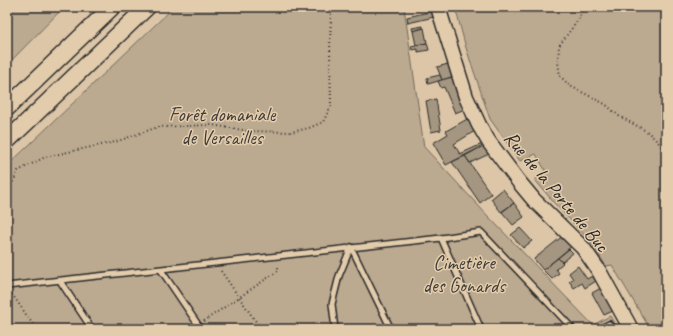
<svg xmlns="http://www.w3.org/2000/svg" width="673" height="336" font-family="Caveat,sans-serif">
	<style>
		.green { fill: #bba990; stroke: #736a5e }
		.building { fill: #a49680; stroke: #2b2b2b }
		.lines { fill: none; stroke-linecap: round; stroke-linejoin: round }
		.service-casing { stroke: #2b2b2b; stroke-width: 8 }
		.secondary-casing { stroke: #2b2b2b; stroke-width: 17 }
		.trunk-casing { stroke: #2b2b2b; stroke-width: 19 }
		.path { stroke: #2b2b2b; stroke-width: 2; stroke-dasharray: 1 3; stroke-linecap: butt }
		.service { stroke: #e3ccac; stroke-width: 5 }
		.secondary { stroke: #e3ccac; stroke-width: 14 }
		.trunk { stroke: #e3ccac; stroke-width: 16 }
		.labels { text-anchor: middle; stroke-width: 3; stroke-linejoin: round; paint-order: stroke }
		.park-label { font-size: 20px; fill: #413e3a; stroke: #e3ccac }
		.street-label { font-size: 20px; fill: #2b2b2b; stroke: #e3ccac }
	</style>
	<rect width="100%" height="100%" fill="#dcc6a7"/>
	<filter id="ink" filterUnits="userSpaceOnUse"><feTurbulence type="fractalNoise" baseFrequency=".025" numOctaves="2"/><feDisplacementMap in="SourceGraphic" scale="8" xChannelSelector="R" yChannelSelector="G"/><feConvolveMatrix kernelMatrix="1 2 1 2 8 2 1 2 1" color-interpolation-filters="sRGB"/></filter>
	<g filter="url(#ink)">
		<g class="green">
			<path d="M7,7H64L7,65Z"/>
			<path d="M174,7H404L424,147L487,215L593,325L610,316L618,329H7V166Z"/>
			<path d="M455,7H666V329H650L612,265L606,266L590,241L555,204L535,180L545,170L536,154L520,161L490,119L466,48Z"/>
		</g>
		<g class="building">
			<path d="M433,11L434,17L408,23L407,17Z"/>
			<path d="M423,26V28L413,31L412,28Z"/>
			<path d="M424,28L427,43L416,45L413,31Z"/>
			<path d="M427,43L429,50L418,52V49L412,50L411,46Z"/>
			<path d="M448,64L452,77L442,80L437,67Z"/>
			<path d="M440,75L442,80L428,84L427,78Z"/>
			<path d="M452,77L465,109L455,113L444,87L441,88L438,81Z"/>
			<path d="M436,99L441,130L431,132L426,101Z"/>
			<path d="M469,118L475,131L454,144L460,154L482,144L483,146L446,165L433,143L448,134L446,131Z"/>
			<path d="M483,146L489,154L470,163L465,156Z"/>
			<path d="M465,156L491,194L480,203L452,162Z"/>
			<path d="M503,189L514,203L501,212L491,199Z"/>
			<path d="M514,203L524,217L513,225L502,212Z"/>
			<path d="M520,228L532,241L523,248L511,235Z"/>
			<path d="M564,235L573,245L543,270L534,259Z"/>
			<path d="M569,249L573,253L562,262L558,258Z"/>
			<path d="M558,258L563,263L556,269L559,273L552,279L543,270Z"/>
			<path d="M578,266L587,279L592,276L596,281L585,288L582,283L574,288L569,281L573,279L569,273Z"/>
			<path d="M601,288L613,311L604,315L592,293Z"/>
		</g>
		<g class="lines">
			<g class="service-casing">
				<g id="service">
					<path d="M441,238L481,329"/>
					<path d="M351,247L391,329"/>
					<path d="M161,270L201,329"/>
					<path d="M60,281L92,329"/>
					<path d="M7,286L441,238L481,232L573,329"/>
					<path d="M335,329L332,304L339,276L351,247"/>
					<path d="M600,329L609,324"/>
				</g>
			</g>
			<g class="secondary-casing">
				<path id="secondary" d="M438,7L466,97L479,125L489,142L519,182L534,200L583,248L599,271L631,329"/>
			</g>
			<g class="trunk-casing">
				<g id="trunk">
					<path d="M7,108L112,7"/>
					<path d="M7,141L147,7"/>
				</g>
			</g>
			<g class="path">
				<path d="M583,7L580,17L559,46L558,62L560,76L570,86L605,104L619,116L648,132L659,143L666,153"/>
				<path d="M7,17L15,7"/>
				<path d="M7,197L10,188L18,171L45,157L115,142L158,127L212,125L249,131L291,132L309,128L323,122L331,106L330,52L331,7"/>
				<path d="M221,271L261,329"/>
				<path d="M12,294L36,329"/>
				<path d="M204,321L278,271V265"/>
			</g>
			<use href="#service" class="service"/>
			<use href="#secondary" class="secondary"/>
			<use href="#trunk" class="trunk"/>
		</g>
	</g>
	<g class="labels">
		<g class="park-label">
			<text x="222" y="121">Forêt domaniale<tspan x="222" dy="23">de Versailles</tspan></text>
			<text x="464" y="269">Cimetière<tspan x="464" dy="23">des Gonards</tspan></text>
		</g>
		<g class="street-label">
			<text transform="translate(557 191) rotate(50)" y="7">Rue de la Porte de Buc</text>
		</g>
	</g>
	<rect width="673" height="336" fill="none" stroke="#e3ccac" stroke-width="24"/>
	<rect x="12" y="12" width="649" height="312" fill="none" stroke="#2b2b2b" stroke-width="1.5" filter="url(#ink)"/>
</svg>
